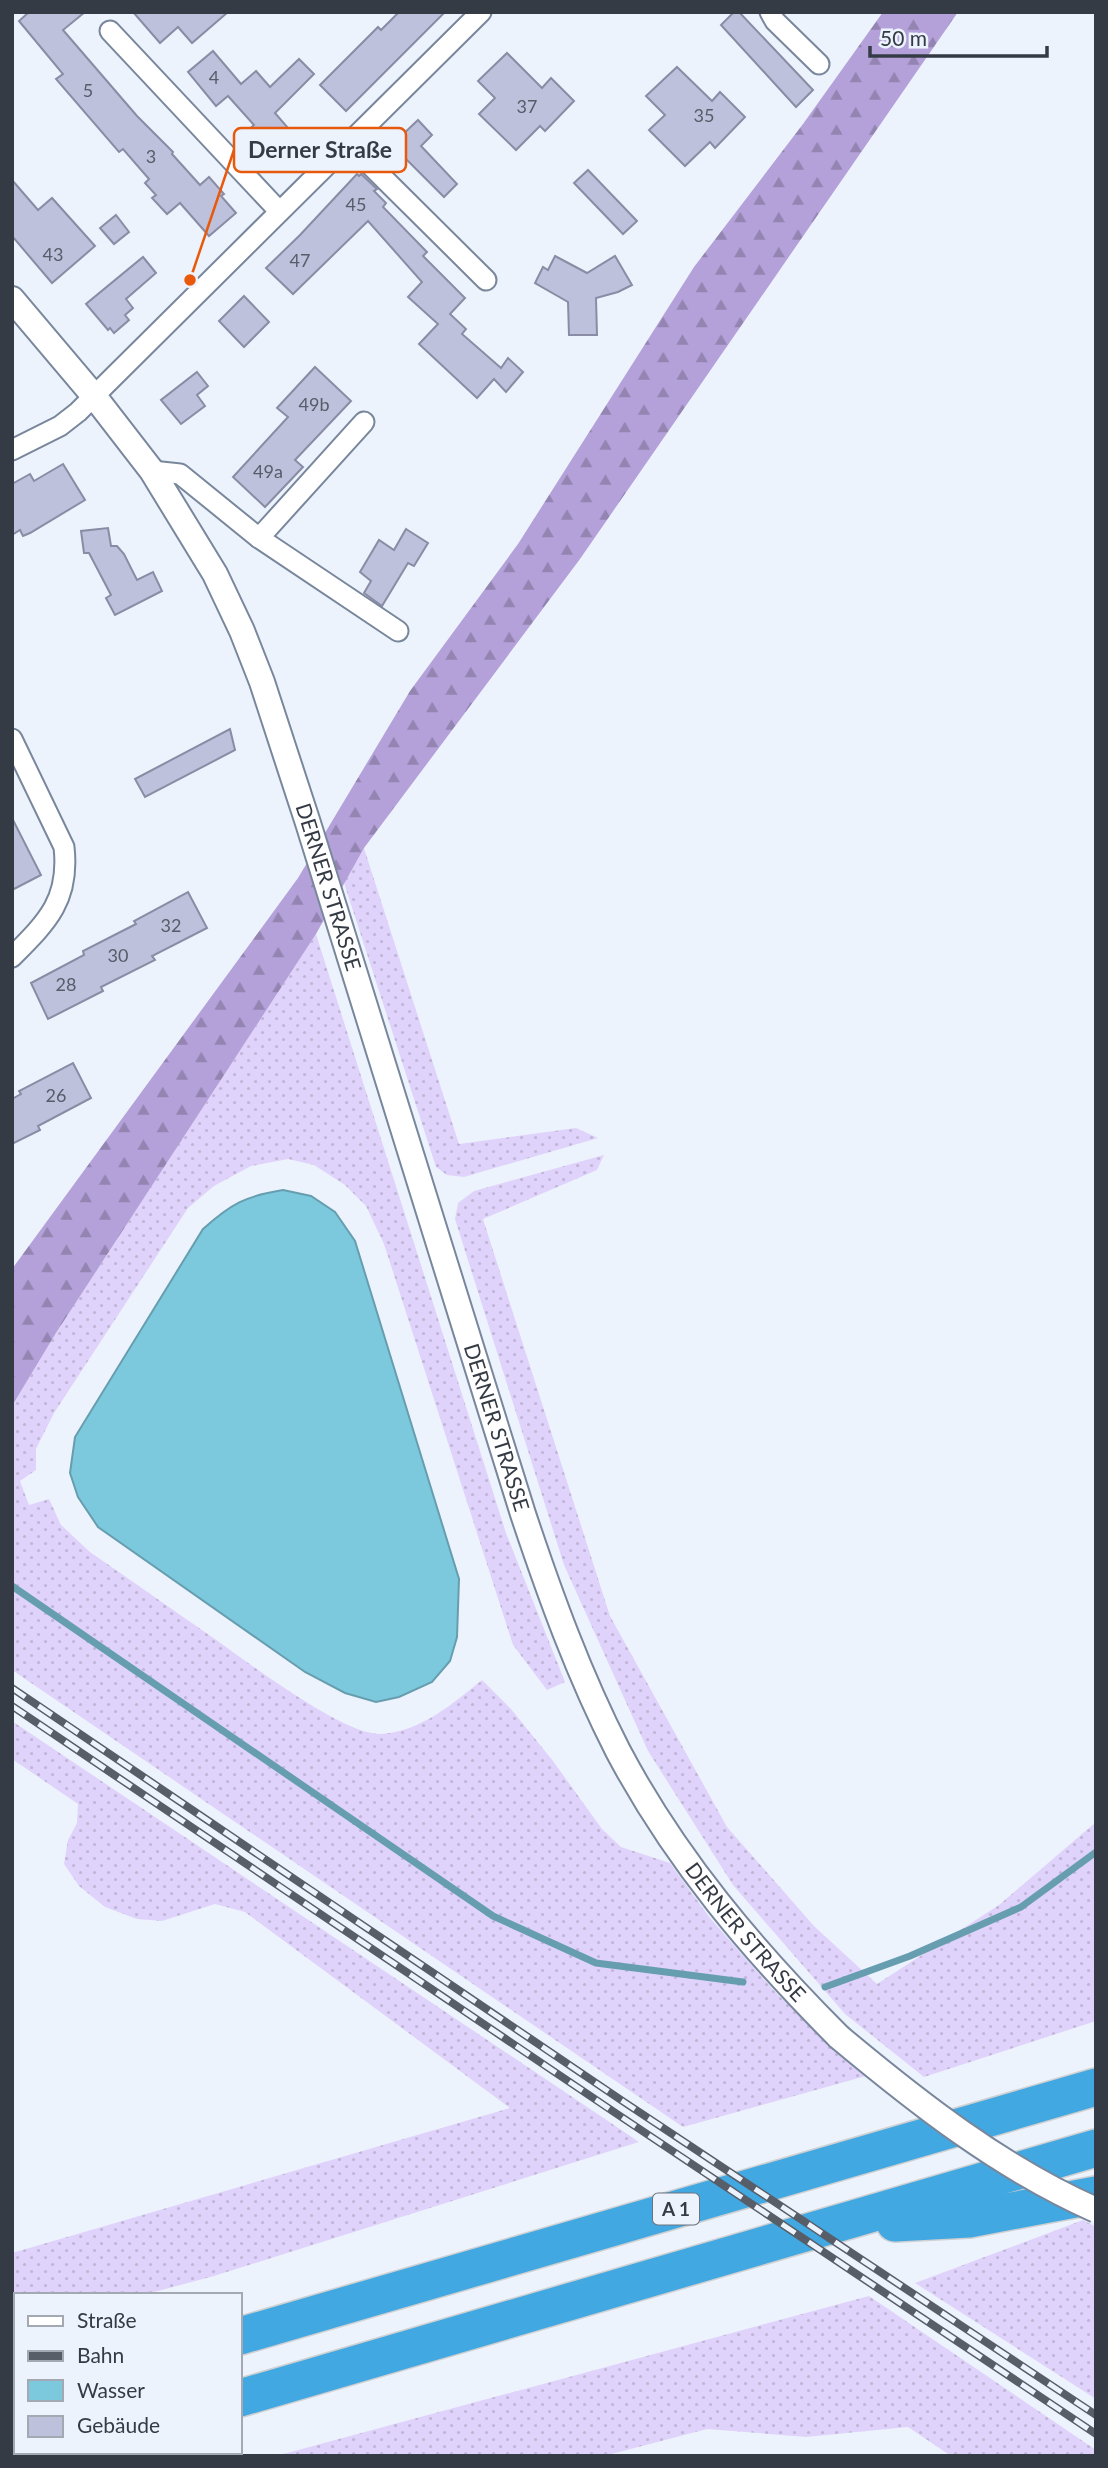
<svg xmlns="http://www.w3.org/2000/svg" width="1108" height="2468" font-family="Lato,sans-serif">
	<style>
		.grass { fill: url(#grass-dots) }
		.forest { fill: url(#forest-firs) }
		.water { fill: #7cc9dd; stroke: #679eaf; stroke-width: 2 }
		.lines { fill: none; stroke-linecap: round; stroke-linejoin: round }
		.stream { stroke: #679eaf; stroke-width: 7 }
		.building { fill: #bec1db; stroke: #898ca4; stroke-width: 2 }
		.minor-casing { stroke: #78879c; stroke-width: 23 }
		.tertiary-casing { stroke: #78879c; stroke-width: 28 }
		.motorway-casing { stroke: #cfd0d2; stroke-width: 40 }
		.minor { stroke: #fff; stroke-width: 19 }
		.tertiary { stroke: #fff; stroke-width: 24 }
		.motorway { stroke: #42a8e1; stroke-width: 37 }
		.rail-casing { stroke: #585e68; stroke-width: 8 }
		.rail { stroke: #edf3fd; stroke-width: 5; stroke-dasharray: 16; stroke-linecap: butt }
		.tertiary-bridge-casing { stroke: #78879c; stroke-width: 28; stroke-linecap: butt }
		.tertiary-bridge { stroke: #fff; stroke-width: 24 }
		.labels { text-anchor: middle; stroke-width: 5; stroke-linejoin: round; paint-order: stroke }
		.number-label { font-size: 18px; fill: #575c6a }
		.shield { fill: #edf3fd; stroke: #6c727c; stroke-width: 2 }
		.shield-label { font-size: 19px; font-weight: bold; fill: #353b45 }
		.street-label { font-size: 21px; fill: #353b45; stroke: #edf3fd }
		.leader { fill: none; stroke: #e8590c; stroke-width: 2.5 }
		.callout-dot { fill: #e8590c; stroke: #edf3fd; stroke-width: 2.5 }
		.callout { fill: #edf3fd; stroke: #e8590c; stroke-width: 2.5 }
		.callout-label { font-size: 23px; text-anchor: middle; font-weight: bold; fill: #353b45 }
	</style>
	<defs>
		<pattern id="grass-dots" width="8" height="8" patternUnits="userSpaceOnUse" patternTransform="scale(1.75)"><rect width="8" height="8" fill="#e0d3fb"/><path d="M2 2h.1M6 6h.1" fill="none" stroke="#c1b6d8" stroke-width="1.8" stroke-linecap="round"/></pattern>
		<pattern id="forest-firs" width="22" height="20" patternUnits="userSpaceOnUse" patternTransform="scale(1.75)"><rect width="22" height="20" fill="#b4a1d9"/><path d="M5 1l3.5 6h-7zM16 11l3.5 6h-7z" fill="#9384b2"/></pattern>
	</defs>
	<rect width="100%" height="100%" fill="#edf3fd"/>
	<g class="grass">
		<path d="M364,848L459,1144L576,1128L598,1138L464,1177L447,1175L436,1167L344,883Z"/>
		<path d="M316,934L506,1533L565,1682L547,1690L513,1645L384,1244L366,1206L345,1185L314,1165L288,1159L251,1166L214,1186L188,1208L54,1413L36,1449V1470L20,1481L29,1505L49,1499L61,1525L90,1552C131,1580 171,1609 212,1637C245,1660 344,1736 381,1734C420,1732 454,1703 482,1680L511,1709L553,1761L602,1829L621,1847L670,1863L710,1918L778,1995L866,2076L683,2127L12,1670V1406L56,1333Z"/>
		<path d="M604,1155L597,1170L483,1219L610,1616L727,1827L814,1926L877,1984L999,1905L1096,1822V2021L924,2077L845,2014L733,1885L648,1751L564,1565L455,1219L458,1203L474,1191Z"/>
		<path d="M12,1721L611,2123L639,2142L214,2276L143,2295H16V2329L12,2330V2253L510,2108L245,1912L215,1904L162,1921L137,1919L105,1907L79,1886L64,1864L68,1840L77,1823L78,1804L12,1759Z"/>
		<path d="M1083,2220L1096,2227V2399L915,2283Z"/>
		<path d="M869,2296L1096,2450V2456H951L908,2427L806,2437L707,2429L604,2456H276Z"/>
	</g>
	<path class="forest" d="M883,12H958L580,559L364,848L316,934L56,1333L12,1406V1269L298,878L410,691L518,544L694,267L803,124Z"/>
	<path class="water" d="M283,1190L311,1196L335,1212L355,1241L459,1579L457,1637L450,1661L432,1682L399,1697L376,1702L345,1693L305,1672L98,1527L78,1497L70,1473L75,1437L203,1229C231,1204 245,1196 283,1190Z"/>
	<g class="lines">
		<g class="stream">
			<path d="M12,1586L493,1916L596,1963L743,1982"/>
			<path d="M825,1987L910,1956L1021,1907L1096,1852"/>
		</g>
	</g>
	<g class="building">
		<path d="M29,12H85L63,30L137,116L173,152L172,154L200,185L209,177L224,194L221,196L236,213L209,236L180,203L167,214L152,198L156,195L145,183L149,179L123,149L119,152L56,79L63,74L19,21Z"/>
		<path d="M133,12H228L192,43L178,27L160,43Z"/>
		<path d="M399,12H445L346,111L320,85L378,27L381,30Z"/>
		<path d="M734,12H739L813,90L796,107L721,25Z"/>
		<path d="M213,51L241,84L256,71L270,87L299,59L314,74L275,113L301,143L275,164L247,131L254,125L228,96L216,106L188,72Z"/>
		<path d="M507,53L542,88L551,78L574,101L545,131L540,126L516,150L479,114L495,98L478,81Z"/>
		<path d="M677,67L712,101L720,92L745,117L715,148L710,142L685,166L649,130L665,115L646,96Z"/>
		<path d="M418,120L432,135L421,146L457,184L444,197L406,159L394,171L379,157Z"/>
		<path d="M588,170L637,221L623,234L574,183Z"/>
		<path d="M357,174L359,176L361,174L377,189L374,191L386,203L383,207L427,252L423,256L465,298L450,314L466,329L462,334L501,368L508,358L523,372L506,392L494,379L477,398L419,344L438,324L408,297L422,282L368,221L293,294L266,268L300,235Z"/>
		<path d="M12,180L38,210L52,198L95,246L52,283L12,236Z"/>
		<path d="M116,215L129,232L114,244L100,228Z"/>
		<path d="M555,256L587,273L615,256L632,285L618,292L596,298L597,335H569L568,302L535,283L543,267L548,270Z"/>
		<path d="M143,257L156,273L126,299L133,308L125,315L129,320L114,333L110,328L108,330L86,304Z"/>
		<path d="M244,296L269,322L244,347L219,321Z"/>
		<path d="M315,367L351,401L295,460L303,467L265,507L233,477L288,417L277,408Z"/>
		<path d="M197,372L208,386L197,395L205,406L181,424L161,400Z"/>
		<path d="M63,464L85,500L30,533L23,536L20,530L12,535V484L30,474L34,481Z"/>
		<path d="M108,528L111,546H117L124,554L137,580L153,572L162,591L115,615L106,598L111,595L89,553H84L81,531Z"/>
		<path d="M406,529L428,543L414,566L408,563L382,606L364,593L371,581L360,572L379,540L394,550Z"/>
		<path d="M230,729L235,750L145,797L135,779Z"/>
		<path d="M12,818L41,875L12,890Z"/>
		<path d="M188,892L207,928L152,956L155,960L101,987L103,991L48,1019L31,983L84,955L83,951L136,924L134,921Z"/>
		<path d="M73,1063L91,1098L38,1126L40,1130L12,1144V1099L21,1094L19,1091Z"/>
	</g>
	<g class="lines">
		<g class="minor-casing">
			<g id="minor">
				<path d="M770,12L775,21L819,64"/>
				<path d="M110,31L279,211"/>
				<path d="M348,143L486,280"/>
				<path d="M12,450L60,426L78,412L481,12"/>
				<path d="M152,471L180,474L259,538L398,631"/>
				<path d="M259,538L364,422"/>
				<path d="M12,739L64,847C70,900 47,922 12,957"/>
			</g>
		</g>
		<g class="tertiary-casing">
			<g id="tertiary">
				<path id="s1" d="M12,299L94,396L152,471L215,574L242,631L262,682L308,823L523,1514C550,1595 579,1675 618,1751C675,1859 753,1951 839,2037"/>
			</g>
		</g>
		<g class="motorway-casing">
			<g id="motorway">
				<path d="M895,2223L969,2219L1096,2195"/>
				<path d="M240,2336L1096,2087"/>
				<path d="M240,2398L1096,2148"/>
				<path d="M12,2399H16"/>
				<path d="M37,2456L50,2452"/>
			</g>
		</g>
		<use href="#minor" class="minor"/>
		<use href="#tertiary" class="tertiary"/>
		<use href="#motorway" class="motorway"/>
		<g class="rail-casing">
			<g id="rail">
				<path d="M12,1688L624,2102L1096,2415"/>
				<path d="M12,1706L617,2114L1096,2434"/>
			</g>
		</g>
		<use href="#rail" class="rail"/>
		<g class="tertiary-bridge-casing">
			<path id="tertiary-bridge" d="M839,2037C918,2103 1001,2168 1096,2210"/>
		</g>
		<use href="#tertiary-bridge" class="tertiary-bridge"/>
	</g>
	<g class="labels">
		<g class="number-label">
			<text x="214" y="84">4</text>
			<text x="88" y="97">5</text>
			<text x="527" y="113">37</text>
			<text x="704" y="122">35</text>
			<text x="151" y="163">3</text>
			<text x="356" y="211">45</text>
			<text x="53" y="261">43</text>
			<text x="300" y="267">47</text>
			<text x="314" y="411">49b</text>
			<text x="268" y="478">49a</text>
			<text x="171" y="932">32</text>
			<text x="118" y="962">30</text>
			<text x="66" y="991">28</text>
			<text x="56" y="1102">26</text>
		</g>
		<rect class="shield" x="653" y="2193.5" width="46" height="31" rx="5"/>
		<g class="shield-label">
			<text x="676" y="2216">A 1</text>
		</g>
		<g class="street-label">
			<text dy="7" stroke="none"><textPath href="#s1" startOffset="676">DERNER STRASSE</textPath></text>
			<text dy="7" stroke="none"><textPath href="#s1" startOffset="1242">DERNER STRASSE</textPath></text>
			<text dy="7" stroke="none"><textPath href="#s1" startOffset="1810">DERNER STRASSE</textPath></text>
		</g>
	</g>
	<path class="leader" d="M190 280L234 150"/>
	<circle class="callout-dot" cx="190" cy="280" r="7"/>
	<rect class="callout" x="234" y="128" width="172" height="44" rx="7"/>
	<g class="callout-label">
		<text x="320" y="158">Derner Straße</text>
	</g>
	<rect width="1108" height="2468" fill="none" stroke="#353b45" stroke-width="28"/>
	<rect x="14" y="2293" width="228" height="161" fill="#edf3fd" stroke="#a3a9b3" stroke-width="2"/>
	<rect x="28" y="2316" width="35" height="10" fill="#ffffff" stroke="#a3a9b3" stroke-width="2"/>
	<text x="77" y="2328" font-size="21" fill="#353b45">Straße</text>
	<rect x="28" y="2351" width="35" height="10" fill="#585e68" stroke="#a3a9b3" stroke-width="2"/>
	<text x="77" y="2363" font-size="21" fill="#353b45">Bahn</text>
	<rect x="28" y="2380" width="35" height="21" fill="#7cc9dd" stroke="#a3a9b3" stroke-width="2"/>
	<text x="77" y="2398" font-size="21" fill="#353b45">Wasser</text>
	<rect x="28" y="2416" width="35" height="21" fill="#bec1db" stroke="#a3a9b3" stroke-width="2"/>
	<text x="77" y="2433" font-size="21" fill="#353b45">Gebäude</text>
	<path d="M870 46v10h177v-10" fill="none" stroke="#353b45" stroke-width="3.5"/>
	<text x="880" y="46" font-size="21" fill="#353b45" stroke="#edf3fd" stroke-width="5" paint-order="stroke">50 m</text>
</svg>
